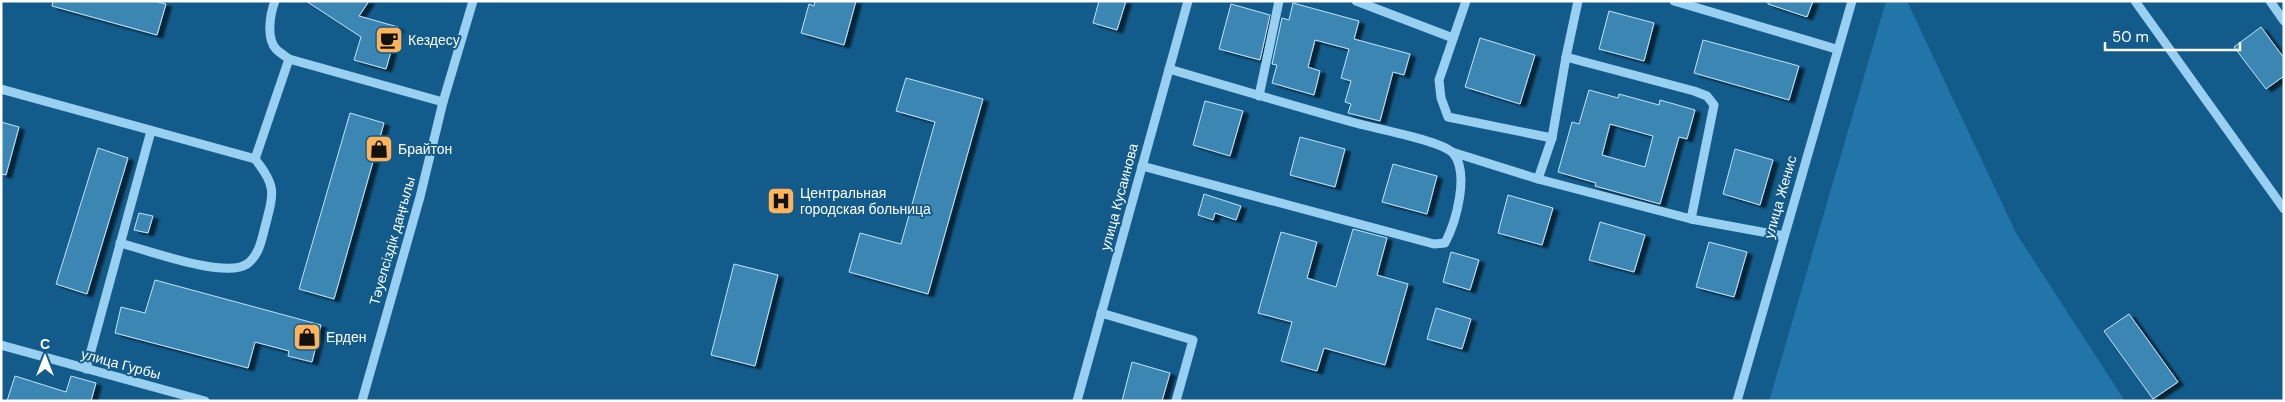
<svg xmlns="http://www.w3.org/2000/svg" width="2285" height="402" font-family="'DM Sans',sans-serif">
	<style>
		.green { fill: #2275a8 }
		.building { fill: #3b86b3; stroke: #c0e5fc; fill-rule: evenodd; filter: url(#shadow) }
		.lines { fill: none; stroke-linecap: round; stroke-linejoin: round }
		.minor { stroke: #99cff0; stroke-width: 9 }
		.labels { text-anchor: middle; stroke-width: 4; stroke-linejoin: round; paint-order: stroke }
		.poi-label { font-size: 14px; fill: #fff; stroke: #135b8a; text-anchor: start }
		.street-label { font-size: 14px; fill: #fff; stroke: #135b8a }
	</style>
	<defs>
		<filter id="shadow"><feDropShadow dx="5.5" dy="3" stdDeviation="1" flood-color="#0009"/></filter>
	</defs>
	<rect width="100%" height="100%" fill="#135b8a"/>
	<path class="green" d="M1886,1H1907L2016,233L2125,401H1769Z"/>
	<g class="building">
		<path d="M53,1H154L166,4L157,35L52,6Z"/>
		<path d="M306,1H369L359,16L398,27L386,69L354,60L361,37Z"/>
		<path d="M815,1H856L844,45L801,33L809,4L814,6Z"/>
		<path d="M1099,1H1126L1117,30L1093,23Z"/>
		<path d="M1768,1H1813L1807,17L1768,4Z"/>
		<path d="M1293,3L1359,21L1354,39L1410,54L1404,75L1393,72L1380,121L1348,113L1351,104L1345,102L1351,81L1341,78L1349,49L1315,40L1308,67L1320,71L1314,95L1272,83L1277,65L1272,64L1282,18L1289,20Z"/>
		<path d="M1231,4L1270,15L1260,60L1219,49Z"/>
		<path d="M1609,11L1654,23L1644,61L1599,49Z"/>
		<path d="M2261,27L2284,58V76L2266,89L2234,47Z"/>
		<path d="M1480,38L1535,55L1520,104L1465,87Z"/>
		<path d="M1703,40L1799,66L1789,100L1694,73Z"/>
		<path d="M906,78L983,99L928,294L849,272L860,233L901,244L935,122L896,111Z"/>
		<path d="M1589,90L1618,98L1619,94L1659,105L1660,100L1695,110L1687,139L1679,137L1660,204L1595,186L1596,183L1558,172L1572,122L1579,124ZM1610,124L1653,136L1645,167L1602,155Z"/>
		<path d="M1205,101L1243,111L1230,156L1193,145Z"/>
		<path d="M350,113L384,123L334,299L299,289Z"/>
		<path d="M1,122L19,127L6,175L1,174Z"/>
		<path d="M1300,137L1345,149L1335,187L1290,175Z"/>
		<path d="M98,148L128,158L87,294L56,284Z"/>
		<path d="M1735,149L1773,160L1760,205L1723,194Z"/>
		<path d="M1393,164L1437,176L1427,214L1382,202Z"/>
		<path d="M1204,194L1241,206L1236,220L1215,213L1213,220L1198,215Z"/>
		<path d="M1508,195L1553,208L1542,245L1498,233Z"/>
		<path d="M139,213L153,216L148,233L134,230Z"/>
		<path d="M1600,222L1645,235L1634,272L1589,260Z"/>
		<path d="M1353,229L1387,238L1377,275L1408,284L1385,365L1324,348L1317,371L1281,361L1292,322L1258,313L1281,232L1317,242L1307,278L1336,287Z"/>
		<path d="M1709,242L1747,252L1734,297L1696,287Z"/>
		<path d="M1451,252L1479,260L1470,290L1443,282Z"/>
		<path d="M734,264L778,275L755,366L711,355Z"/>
		<path d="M155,280L321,325L312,362L288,356L289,351L255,342L248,368L115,333L121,307L145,313Z"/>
		<path d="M1436,308L1471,319L1462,349L1427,339Z"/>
		<path d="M2129,314L2178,382L2153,399L2104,331Z"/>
		<path d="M1132,362L1170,373L1162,401H1122Z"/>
		<path d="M15,376L66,392L71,376L96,383L91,401H7Z"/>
	</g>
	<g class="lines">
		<g class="minor">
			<path d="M275,1C270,14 266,38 276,49C280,53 285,56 289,59L443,102"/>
			<path d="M1356,1L1453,38"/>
			<path d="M1466,1L1439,80L1441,98L1448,117L1552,138"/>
			<path d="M1578,1L1566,57L1694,91L1707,96L1714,105L1691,219L1784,236"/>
			<path d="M1674,1L1836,49"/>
			<path d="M2135,1L2284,209"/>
			<path d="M2270,1L2284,21"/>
			<path d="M1,89L255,159C276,185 274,192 266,223C262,237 260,255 247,264C225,279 147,250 120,243"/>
			<path d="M1259,96L1279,1"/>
			<path d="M1452,152L1538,179L1552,138L1566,57"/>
			<path d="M255,159L289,59"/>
			<path d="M1142,166L1434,244L1445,243C1456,222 1470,173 1453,153C1440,140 1372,128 1352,122C1291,105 1230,87 1169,69"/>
			<path d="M1538,179L1691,219"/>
			<path d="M1101,313L1193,340L1176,401"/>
			<path d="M1,345L205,401"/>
			<path d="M86,369L151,131"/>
			<path d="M362,401L420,197L443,102L473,1"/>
			<path d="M1077,401L1188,1"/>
			<path d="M1737,401L1852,1"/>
		</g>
	</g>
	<defs>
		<g id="cafe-square" transform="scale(1.4375)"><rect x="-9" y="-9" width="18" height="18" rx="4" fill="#ffb358" stroke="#135b8a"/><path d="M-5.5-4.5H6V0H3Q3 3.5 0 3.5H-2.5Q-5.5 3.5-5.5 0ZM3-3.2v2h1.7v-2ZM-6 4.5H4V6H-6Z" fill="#111"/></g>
		<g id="shop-square" transform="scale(1.4375)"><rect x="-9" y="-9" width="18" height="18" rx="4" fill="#ffb358" stroke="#135b8a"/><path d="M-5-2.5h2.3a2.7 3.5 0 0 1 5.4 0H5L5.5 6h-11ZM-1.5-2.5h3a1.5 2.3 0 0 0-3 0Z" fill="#111"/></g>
		<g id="hospital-square" transform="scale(1.4375)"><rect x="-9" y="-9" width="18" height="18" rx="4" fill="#ffb358" stroke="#135b8a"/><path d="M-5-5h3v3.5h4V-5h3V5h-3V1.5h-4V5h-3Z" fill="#111"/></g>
	</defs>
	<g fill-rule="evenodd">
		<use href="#cafe-square" x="389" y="40"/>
		<use href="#shop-square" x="379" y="149"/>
		<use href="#hospital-square" x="781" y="201"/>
		<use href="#shop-square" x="307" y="337"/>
	</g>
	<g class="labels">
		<g class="poi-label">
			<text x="408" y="45">Кездесу</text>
			<text x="398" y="154">Брайтон</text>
			<text x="800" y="198">Центральная<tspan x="800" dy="16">городская больница</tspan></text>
			<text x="326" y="342">Ерден</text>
		</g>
		<g class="street-label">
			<text transform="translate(1119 197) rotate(-75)" y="5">улица Кусаинова</text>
			<text transform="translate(1780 197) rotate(-74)" y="5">улица Женис</text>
			<text transform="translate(392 241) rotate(-74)" y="5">Тәуелсіздік даңғылы</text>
			<text transform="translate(121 364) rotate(15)" y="5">улица Гурбы</text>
		</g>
	</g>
	<rect width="2285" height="402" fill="none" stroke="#ffffff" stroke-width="5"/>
	<g transform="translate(45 357)" stroke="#135b8a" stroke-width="4" paint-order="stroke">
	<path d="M0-4L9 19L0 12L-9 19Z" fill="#ffffff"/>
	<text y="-8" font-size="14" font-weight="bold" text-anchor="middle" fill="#ffffff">С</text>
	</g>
	<path d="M2105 42v8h135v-8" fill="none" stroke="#ffffff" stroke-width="2.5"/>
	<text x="2112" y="42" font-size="15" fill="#ffffff" stroke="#135b8a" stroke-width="4" paint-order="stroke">50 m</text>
</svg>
